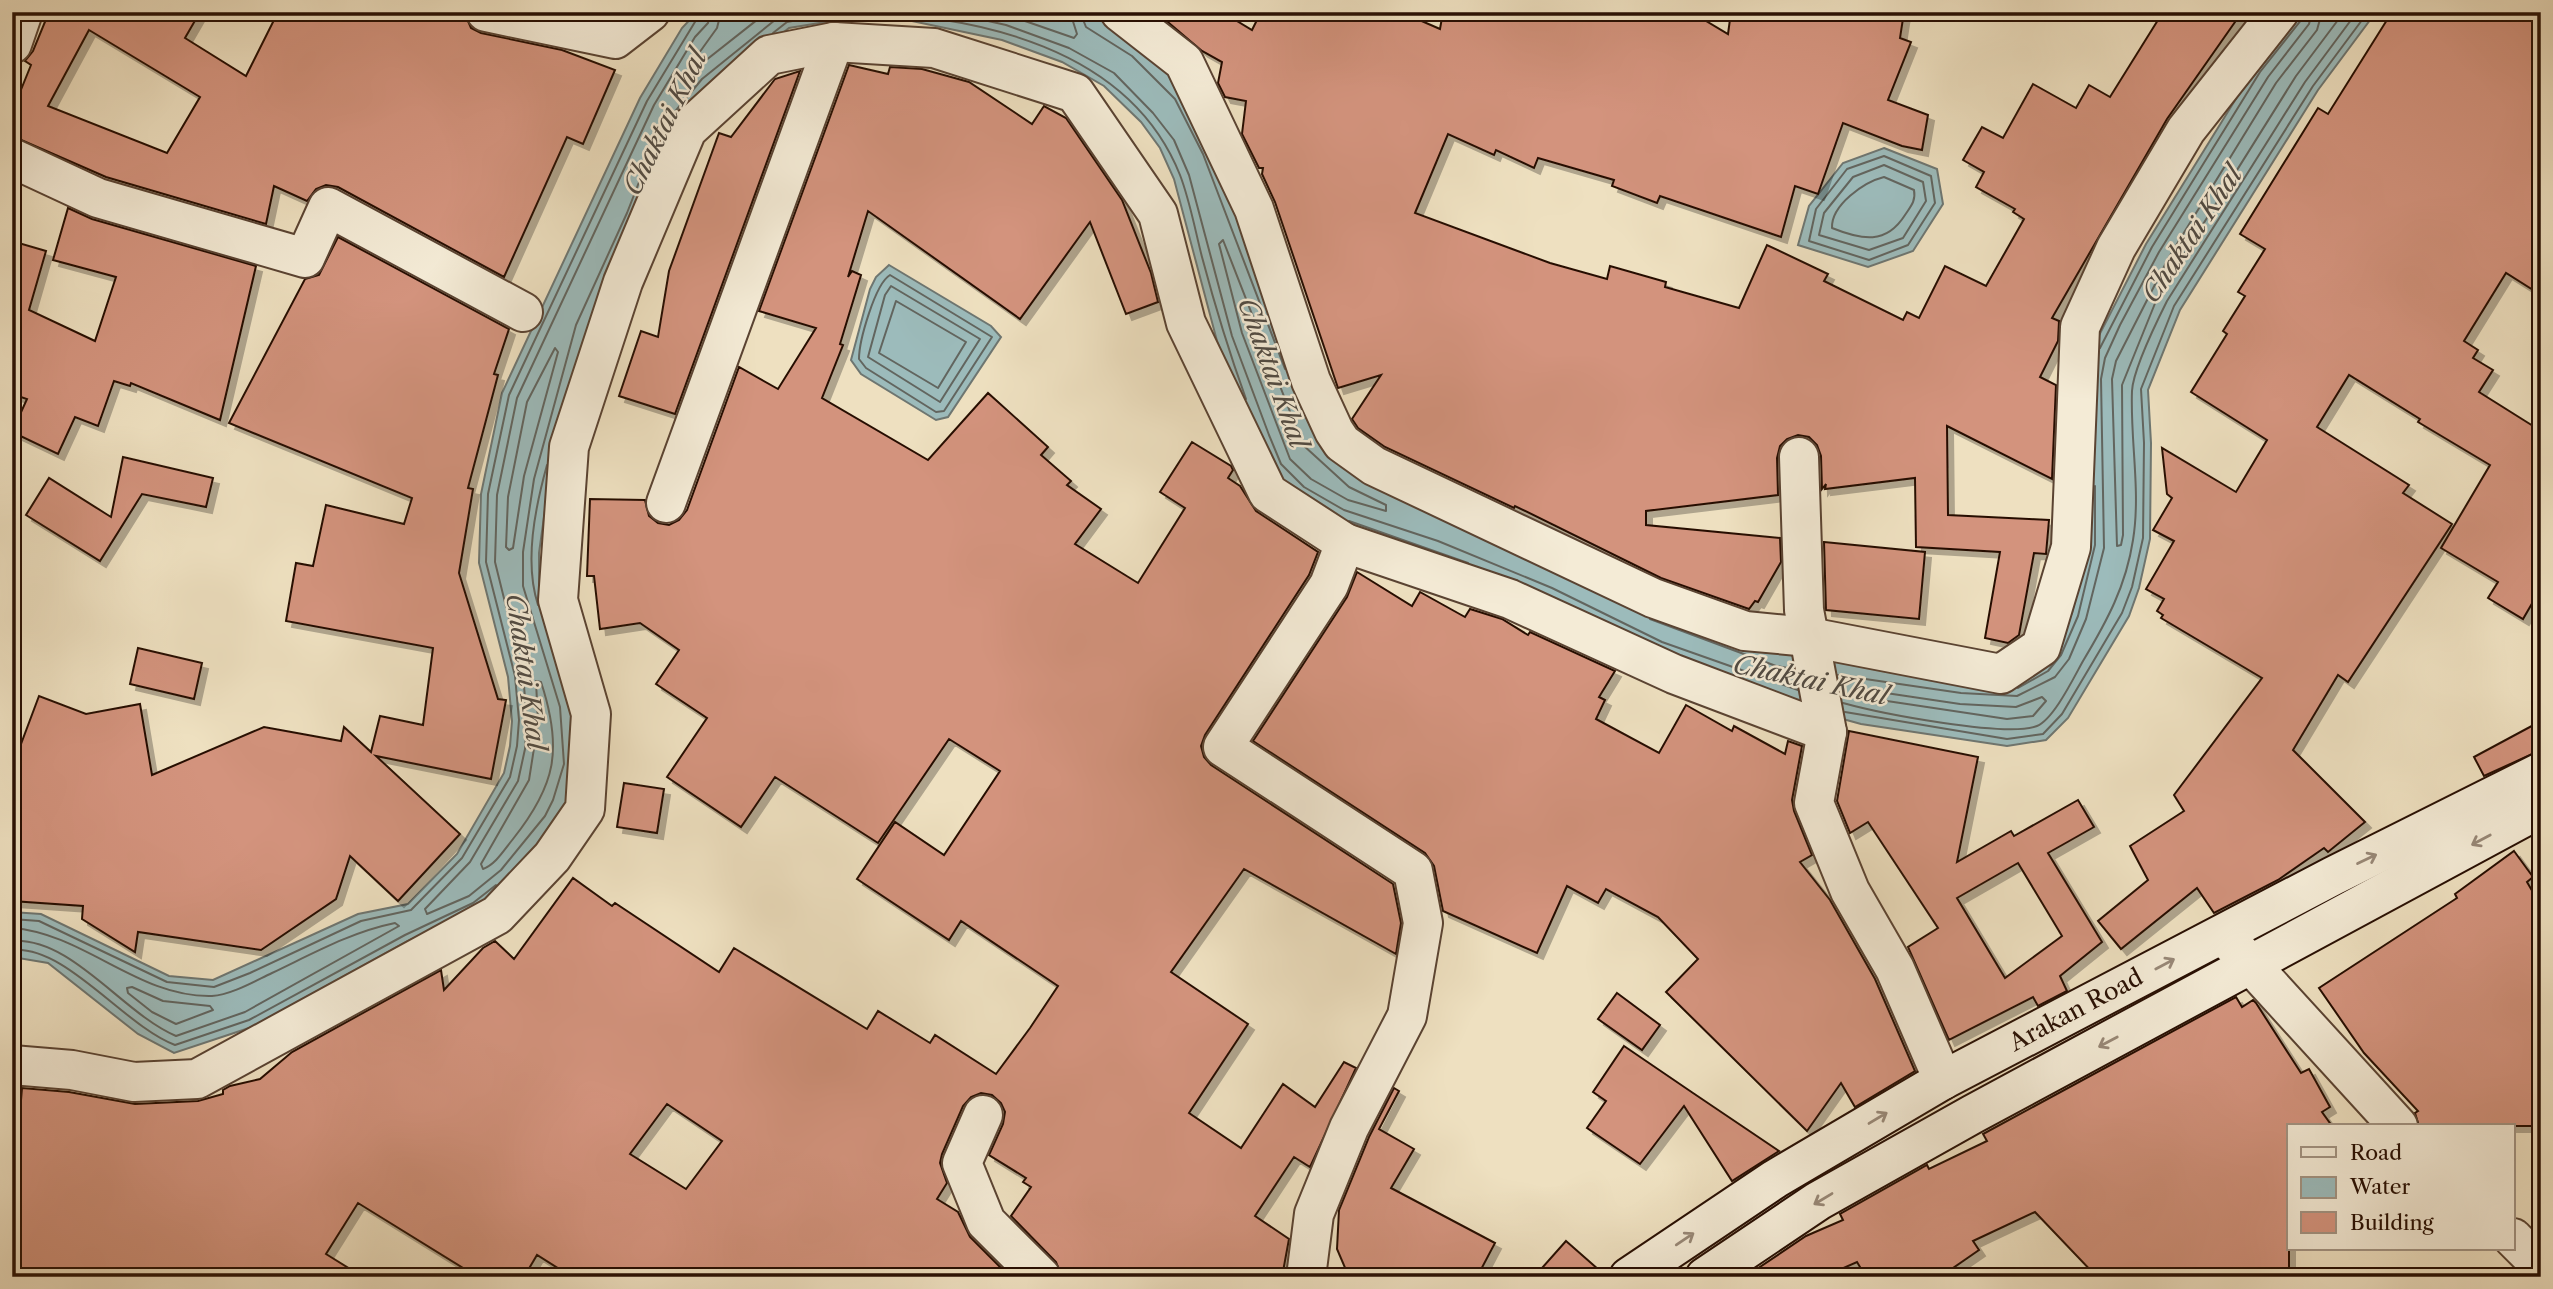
<svg xmlns="http://www.w3.org/2000/svg" width="2553" height="1289" font-family="'Libre Caslon Text',serif">
	<style>
		.water { fill: #9cbbbb; stroke: #6e7671; stroke-width: 2 }
		.lines { fill: none; stroke-linecap: round; stroke-linejoin: round }
		.shore { stroke: #62655f; stroke-width: 2 }
		.building { fill: #d3937d; stroke: #280f03; stroke-width: 2; fill-rule: evenodd; filter: url(#shadow) }
		.minor-casing { stroke: #5a4332; stroke-width: 42 }
		.tertiary-casing { stroke: #5a4332; stroke-width: 42 }
		.secondary-casing { stroke: #280f03; stroke-width: 42 }
		.minor { stroke: #f4ebd6; stroke-width: 38 }
		.tertiary { stroke: #f4ebd6; stroke-width: 38 }
		.secondary { stroke: #f4ebd6; stroke-width: 38 }
		.oneway { stroke: #988877 }
		.labels { text-anchor: middle; stroke-width: 5; stroke-linejoin: round; paint-order: stroke }
		.street-label { font-size: 24px; fill: #280f03; stroke: #f4ebd6 }
		.water-label { font-size: 26px; font-style: italic; fill: #514b43; stroke: #f4ebd6 }
	</style>
	<defs>
		<filter id="shadow"><feDropShadow dx="6" dy="6" stdDeviation="0" flood-color="#0004"/></filter>
	</defs>
	<rect width="100%" height="100%" fill="#eee0c0"/>
	<filter id="stains"><feTurbulence type="fractalNoise" baseFrequency=".00286" numOctaves="4"/><feColorMatrix values="0 0 0 0 .2 0 0 0 0 .09 0 0 0 0 .02 0 0 0 .5 -.17"/></filter>
	<radialGradient id="worn" r=".72"><stop offset=".6" stop-color="#630" stop-opacity="0"/><stop offset="1" stop-color="#630" stop-opacity=".3"/></radialGradient>
	<g class="water">
		<path d="M697,12H1091L1142,43L1188,89L1326,432L1673,613L1963,677L2055,651L2072,613L2089,544L2090,353L2146,244L2255,68L2298,12H2376L2318,90L2180,310L2148,390L2151,443L2150,539L2139,588L2129,616L2068,718L2046,740L2007,746L1861,724L1774,700L1338,524L1295,500L1254,440L1217,341L1174,179L1160,148L1141,122L1104,86L1062,62L1002,40L912,21L844,19L789,28L712,91L549,481L539,553V585L576,705L580,766L558,825L477,909L408,941L252,1027L174,1053L138,1034L48,963L12,957V912L41,914L169,976L213,980L358,914L408,904L457,854L504,773L510,746L512,721L508,677L479,563L481,494L502,393L640,98L682,28Z"/>
		<path d="M1884,148L1937,169L1943,204L1913,251L1868,267L1798,245L1809,206L1843,163Z"/>
		<path d="M889,265L991,326L1001,337L948,417L936,420L861,374L851,360L870,289L876,277Z"/>
	</g>
	<g class="lines">
		<g class="shore">
			<path d="M721,12L717,28L689,67L691,72L767,12"/>
			<path d="M853,12C976,15 1129,47 1180,175C1190,201 1195,230 1202,257C1215,306 1229,352 1246,399"/>
			<path d="M948,12L1006,25L1069,48L1114,73L1153,113L1174,140L1189,175L1232,336L1269,435L1281,464L1304,487L1344,510L1438,541L1552,588L1662,642L1798,690"/>
			<path d="M999,12L1074,38L1077,34L1070,12"/>
			<path d="M1080,12L1086,27L1132,56L1175,99L1203,154L1285,369"/>
			<path d="M2322,12L2317,30L2276,83L2169,257L2116,361L2112,379L2117,546L2121,545L2123,535L2122,385L2158,296L2296,76L2344,12"/>
			<path d="M773,33L787,22L842,12"/>
			<path d="M673,114L702,79L780,16L789,12"/>
			<path d="M672,116L657,136L627,213L576,325L534,479L523,552V586L560,707L564,764L553,800L545,816L501,870L469,896L427,914L425,909L470,862L518,781L525,749L527,720L523,675L495,562L497,495L517,398L654,105L695,37L708,23L710,12"/>
			<path d="M1884,156L1931,176L1935,203L1908,245L1869,260L1809,241L1816,209L1847,169Z"/>
			<path d="M1884,165L1923,182L1926,201L1903,238L1869,250L1819,235L1824,213L1853,177Z"/>
			<path d="M1884,177L1914,190C1916,201 1911,206 1905,215C1886,245 1862,240 1832,228C1831,205 1864,182 1884,177Z"/>
			<path d="M1223,240L1303,445L1349,487L1386,505V511L1348,500L1311,479L1290,459L1242,333L1219,244Z"/>
			<path d="M890,275L992,337L944,411L936,412L866,368L859,359C859,341 875,284 890,275Z"/>
			<path d="M891,286L980,339L940,402L868,357L885,295Z"/>
			<path d="M896,301L966,342L938,388L879,353Z"/>
			<path d="M555,348L558,352L524,476L513,548L509,550L506,547L508,497L527,402Z"/>
			<path d="M2100,348L2152,247L2260,72L2302,19L2303,12"/>
			<path d="M1349,521L1468,563"/>
			<path d="M538,605C524,562 535,508 547,465"/>
			<path d="M1650,619L1776,666L1794,669"/>
			<path d="M1838,675L1961,693L2017,696L2055,677L2069,659L2086,619L2104,548L2101,379L2105,358L2120,325L2159,252L2268,77L2309,24L2312,12"/>
			<path d="M536,681L541,682C563,749 556,785 513,839C504,850 496,864 483,869L481,864L529,780L538,723Z"/>
			<path d="M2018,688L2048,671L2061,655L2078,616L2095,545V486"/>
			<path d="M1859,689L1960,704L2016,707L2042,697L2046,701L2033,716L2007,719L1867,698L1856,695Z"/>
			<path d="M1843,703C1879,713 2006,738 2037,726C2054,719 2074,677 2083,661C2107,621 2126,586 2133,540C2141,491 2130,440 2132,391C2133,370 2157,321 2167,301L2305,82L2357,12"/>
			<path d="M1845,712L2007,739L2043,734L2062,714L2122,613L2132,587L2143,538L2144,443L2141,389L2174,306L2313,86L2368,12"/>
			<path d="M12,919L39,921L167,982L214,987L250,973L361,921L411,910L462,858L510,777L517,746L519,720L515,676L486,562L488,494L509,395L647,101L701,12"/>
			<path d="M12,928C84,933 138,998 212,996C231,995 255,981 272,973C312,954 351,932 395,923L399,926L245,1012L176,1036C122,1013 72,937 12,941"/>
			<path d="M12,950C66,945 123,1025 175,1045L249,1020L405,935L473,903L496,885"/>
			<path d="M132,987L163,1001L210,1006L213,1010L176,1024L152,1012L128,993L127,988Z"/>
		</g>
	</g>
	<g class="building">
		<path d="M49,12H200L185,38L246,76L278,12H461L465,14L471,28L481,33L562,50L615,70L583,144L567,137L504,277L338,187L326,185L316,189L307,201L274,186L266,224L106,177L12,136V112L31,65L25,61L33,51ZM89,30L200,97L167,153L48,106Z"/>
		<path d="M1156,12H1222L1252,30L1261,12H1401L1440,29L1443,12H1691L1728,34L1731,12H1904L1900,38L1911,42L1888,100L1928,115L1922,150L1902,146L1843,123L1818,194L1795,186L1781,237L1660,196L1657,203L1612,186L1614,180L1538,158L1534,168L1496,150L1494,155L1448,134L1415,213L1550,263L1607,279L1610,266L1666,282L1665,287L1739,308L1767,245L1828,274L1824,281L1903,320L1907,312L1919,318L1945,266L1986,286L2024,219L2013,212L2015,209L1976,187L1984,172L1963,160L1982,127L2003,138L2033,84L2076,108L2089,85L2110,97L2163,12H2242L2167,119L2052,318L2059,321L2058,341L2040,377L2056,385L2052,479L1947,426L1948,515L2049,520L2046,554L2034,553L2019,635L2008,643L1985,638L2000,552L1916,547L1915,478L1825,489L1826,484L1822,489L1821,456L1817,445L1809,437L1798,435L1787,439L1780,446L1777,458L1778,495L1646,511V525L1780,538L1781,562L1758,602L1755,601L1749,609L1661,578L1515,506L1514,508L1385,447L1358,428L1352,419L1381,375L1338,388L1275,202L1262,174L1263,168H1259L1242,134L1246,101L1225,97L1218,83L1222,62L1202,51Z"/>
		<path d="M2392,12H2541V295L2506,273L2464,341L2478,350L2473,358L2493,370L2479,392L2541,431V588L2523,619L2488,598L2498,582L2441,548L2490,465L2418,422L2420,419L2349,375L2317,427L2409,485L2403,493L2452,524L2348,682L2338,675L2293,750L2365,822L2328,852L2324,848L2278,880L2214,913L2197,888L2121,949L2098,921L2148,880L2130,846L2184,811L2174,795L2262,678L2161,618L2163,615L2157,611L2164,599L2146,589L2174,541L2153,530L2172,498L2167,494L2162,448L2236,492L2267,440L2191,392L2227,334L2223,331L2245,296L2238,292L2265,249L2240,234L2318,108L2328,114Z"/>
		<path d="M849,65L888,74L890,67L922,69L969,82L1032,124L1044,106L1066,118L1122,200L1151,273L1158,302L1126,314L1090,222L1020,319L868,211L848,277L852,271L861,275L840,344L843,345L822,398L928,460L988,393L1048,447L1041,455L1071,481L1067,485L1101,509L1075,544L1138,583L1185,508L1160,492L1192,442L1231,466L1233,470L1228,478L1240,486L1256,511L1318,552L1309,575L1205,735L1201,746L1204,757L1211,765L1393,884L1401,923L1396,954L1244,869L1171,972L1248,1024L1189,1113L1241,1148L1283,1084L1315,1107L1344,1062L1356,1068L1310,1167L1294,1157L1255,1216L1289,1239L1282,1277H1062L1056,1262L1011,1216L1031,1187L1023,1182L1026,1178L989,1155L1003,1124L1005,1112L1001,1103L992,1095L981,1093L971,1097L963,1106L942,1154L940,1163L947,1183L937,1199L958,1212L970,1237L1010,1277H572L537,1255L524,1277L476,1276L358,1203L326,1254L363,1277H23L12,1270V1101L21,1100L22,1088L69,1092L135,1104L198,1101L223,1094V1090L230,1086L260,1079L292,1052L441,970L444,990L483,948L495,941L514,959L573,878L612,906L615,903L719,972L734,948L867,1029L878,1011L930,1043L935,1035L996,1074L1030,1028L1058,986L961,921L949,940L857,879L895,822L944,855L1000,771L949,739L878,843L775,777L741,827L667,777L707,718L656,684L679,650L640,623L600,629L594,576H587L590,499L645,500L649,516L658,523L669,525L679,520L687,510L739,367L778,389L816,328L759,311ZM667,1104L722,1141L686,1189L630,1154Z"/>
		<path d="M800,71L675,414L619,396L641,331L658,337L669,271L719,133L731,137L775,79Z"/>
		<path d="M68,208L92,219L256,266L220,420L131,383L130,386L114,381L98,426L75,417L58,454L12,432L27,399L12,394V241L46,251L29,310L95,341L116,277L53,260Z"/>
		<path d="M338,237L509,329L494,374L498,375L468,488L473,489L459,573L498,699L506,700L491,779L376,756L460,834L398,901L350,856L336,899L261,950L138,932L135,952L82,919L83,906L12,901V768L39,696L86,714L140,704L152,775L264,727L341,741L344,727L371,752L380,716L423,725L433,648L286,621L296,563L313,566L326,505L404,524L412,498L229,423L305,279L319,275Z"/>
		<path d="M123,457L213,478L206,507L142,494L100,561L26,515L49,478L111,517Z"/>
		<path d="M1824,542L1925,552L1919,619L1826,610Z"/>
		<path d="M1357,572L1412,606L1420,592L1465,617L1470,609L1502,619L1528,635L1530,632L1615,671L1599,697L1605,700L1596,719L1659,753L1686,705L1732,731L1734,726L1785,754L1788,741L1802,746L1792,800L1794,811L1812,855L1800,862L1830,900L1875,979L1915,1071L1855,1107L1841,1083L1807,1131L1666,992L1698,959L1658,917L1606,889L1598,903L1567,886L1537,953L1443,911L1434,866L1425,853L1253,741L1347,597Z"/>
		<path d="M138,648L202,663L194,699L130,684Z"/>
		<path d="M2541,721V750L2484,776L2474,757Z"/>
		<path d="M1849,731L1978,757L1957,862L2011,831L2014,836L2078,800L2094,827L2048,853L2102,942L2060,976L2067,991L2038,1006L2033,997L1949,1040L1908,947L1938,928L1868,822L1850,833L1837,801ZM2018,863L2062,936L2005,978L1957,898Z"/>
		<path d="M624,783L664,789L657,833L617,827Z"/>
		<path d="M2514,851L2533,877L2527,882L2541,906V1126H2419L2415,1113L2418,1111L2364,1053L2319,988L2457,898L2455,894Z"/>
		<path d="M1617,993L1660,1025L1642,1050L1598,1019Z"/>
		<path d="M2236,997L2242,1007L2253,1000L2256,1003L2301,1073L2309,1069L2330,1107L2322,1112L2332,1126H2289V1277H2097L2035,1212L1973,1241L1979,1250L1940,1277H1866L1857,1262L1823,1277H1745L1806,1236L1843,1220L1840,1214L1927,1165L1929,1169L1987,1141L1983,1134Z"/>
		<path d="M1624,1046L1693,1093L1779,1151L1732,1181L1684,1106L1640,1164L1587,1128L1606,1101L1593,1092Z"/>
		<path d="M1394,1088L1399,1091L1379,1129L1414,1149L1391,1188L1495,1243L1477,1277H1349L1337,1249L1339,1210L1369,1137Z"/>
		<path d="M1566,1241L1607,1277H1534Z"/>
	</g>
	<g class="lines">
		<g class="minor-casing">
			<g id="minor">
				<path d="M486,12L615,39L650,12"/>
				<path d="M1120,12L1184,62L1254,209L1311,381L1334,431L1342,443L1374,466L1653,598L1745,631L1809,637L2001,674L2041,647L2071,547L2080,327L2116,248L2186,130L2279,12"/>
				<path d="M12,44L23,12"/>
				<path d="M12,158L98,198L305,258L328,207L523,312"/>
				<path d="M1799,457L1804,610L1827,732L1814,803L1850,891L1895,969L1943,1080"/>
				<path d="M666,503L834,42"/>
				<path d="M1345,543L1510,599L1674,674L1827,732"/>
				<path d="M12,1065L72,1070L134,1082L197,1079L497,915L552,857L585,809L591,714L558,600L569,447L623,282L687,130L769,55L834,42L934,48L1075,93L1158,214L1186,323L1268,493L1345,543L1329,585L1223,747L1413,871L1423,923L1407,1016L1349,1128L1314,1214L1306,1277"/>
				<path d="M983,1115L962,1163L986,1222L1041,1277"/>
			</g>
		</g>
		<g class="tertiary-casing">
			<g id="tertiary">
				<path d="M2230,942L2398,1126"/>
				<path d="M2513,1238L2541,1266"/>
			</g>
		</g>
		<g class="secondary-casing">
			<g id="secondary">
				<path d="M1629,1277L1775,1179L1943,1080L2333,876L2541,772"/>
				<path d="M1705,1277L1818,1201L1973,1114L2541,808"/>
			</g>
		</g>
		<use href="#minor" class="minor"/>
		<use href="#tertiary" class="tertiary"/>
		<use href="#secondary" class="secondary"/>
	</g>
	<defs><path id="oneway-shaft" d="M-6 0H5M1.5-3L5.5 0L1.5 3" fill="none" stroke-width="1.6" stroke-linecap="round" stroke-linejoin="round" transform="scale(1.75)"/></defs>
	<g class="oneway">
		<use href="#oneway-shaft" transform="translate(2481 840) rotate(152)"/>
		<use href="#oneway-shaft" transform="translate(2367 859) rotate(-26)"/>
		<use href="#oneway-shaft" transform="translate(2165 964) rotate(-28)"/>
		<use href="#oneway-shaft" transform="translate(2108 1042) rotate(152)"/>
		<use href="#oneway-shaft" transform="translate(1878 1118) rotate(-31)"/>
		<use href="#oneway-shaft" transform="translate(1823 1199) rotate(149)"/>
		<use href="#oneway-shaft" transform="translate(1685 1239) rotate(-34)"/>
	</g>
	<g class="labels">
		<g class="street-label">
			<text transform="translate(2076 1010) rotate(-28)" y="8">Arakan Road</text>
		</g>
		<g class="water-label">
			<text transform="translate(665 122) rotate(-64)" y="9">Chaktai Khal</text>
			<text transform="translate(2192 234) rotate(-56)" y="9">Chaktai Khal</text>
			<text transform="translate(1273 373) rotate(70)" y="9">Chaktai Khal</text>
			<text transform="translate(526 672) rotate(82)" y="9">Chaktai Khal</text>
			<text transform="translate(1811 680) rotate(12)" y="9">Chaktai Khal</text>
		</g>
	</g>
	<rect width="2553" height="1289" fill="none" stroke="#eee0c0" stroke-width="42"/>
	<rect x="14" y="14" width="2525" height="1261" fill="none" stroke="#280f03" stroke-width="3.5"/>
	<rect x="21" y="21" width="2511" height="1247" fill="none" stroke="#280f03" stroke-width="2"/>
	<rect x="2287" y="1124" width="228" height="126" fill="#f4ebd6" stroke="#a29382" stroke-width="2"/>
	<rect x="2301" y="1147" width="35" height="10" fill="#f4ebd6" stroke="#a29382" stroke-width="2"/>
	<text x="2350" y="1160" font-size="21" fill="#280f03">Road</text>
	<rect x="2301" y="1177" width="35" height="21" fill="#9cbbbb" stroke="#a29382" stroke-width="2"/>
	<text x="2350" y="1194" font-size="21" fill="#280f03">Water</text>
	<rect x="2301" y="1212" width="35" height="21" fill="#d3937d" stroke="#a29382" stroke-width="2"/>
	<text x="2350" y="1230" font-size="21" fill="#280f03">Building</text>
	<rect width="100%" height="100%" filter="url(#stains)"/>
	<rect width="100%" height="100%" fill="url(#worn)"/>
</svg>
